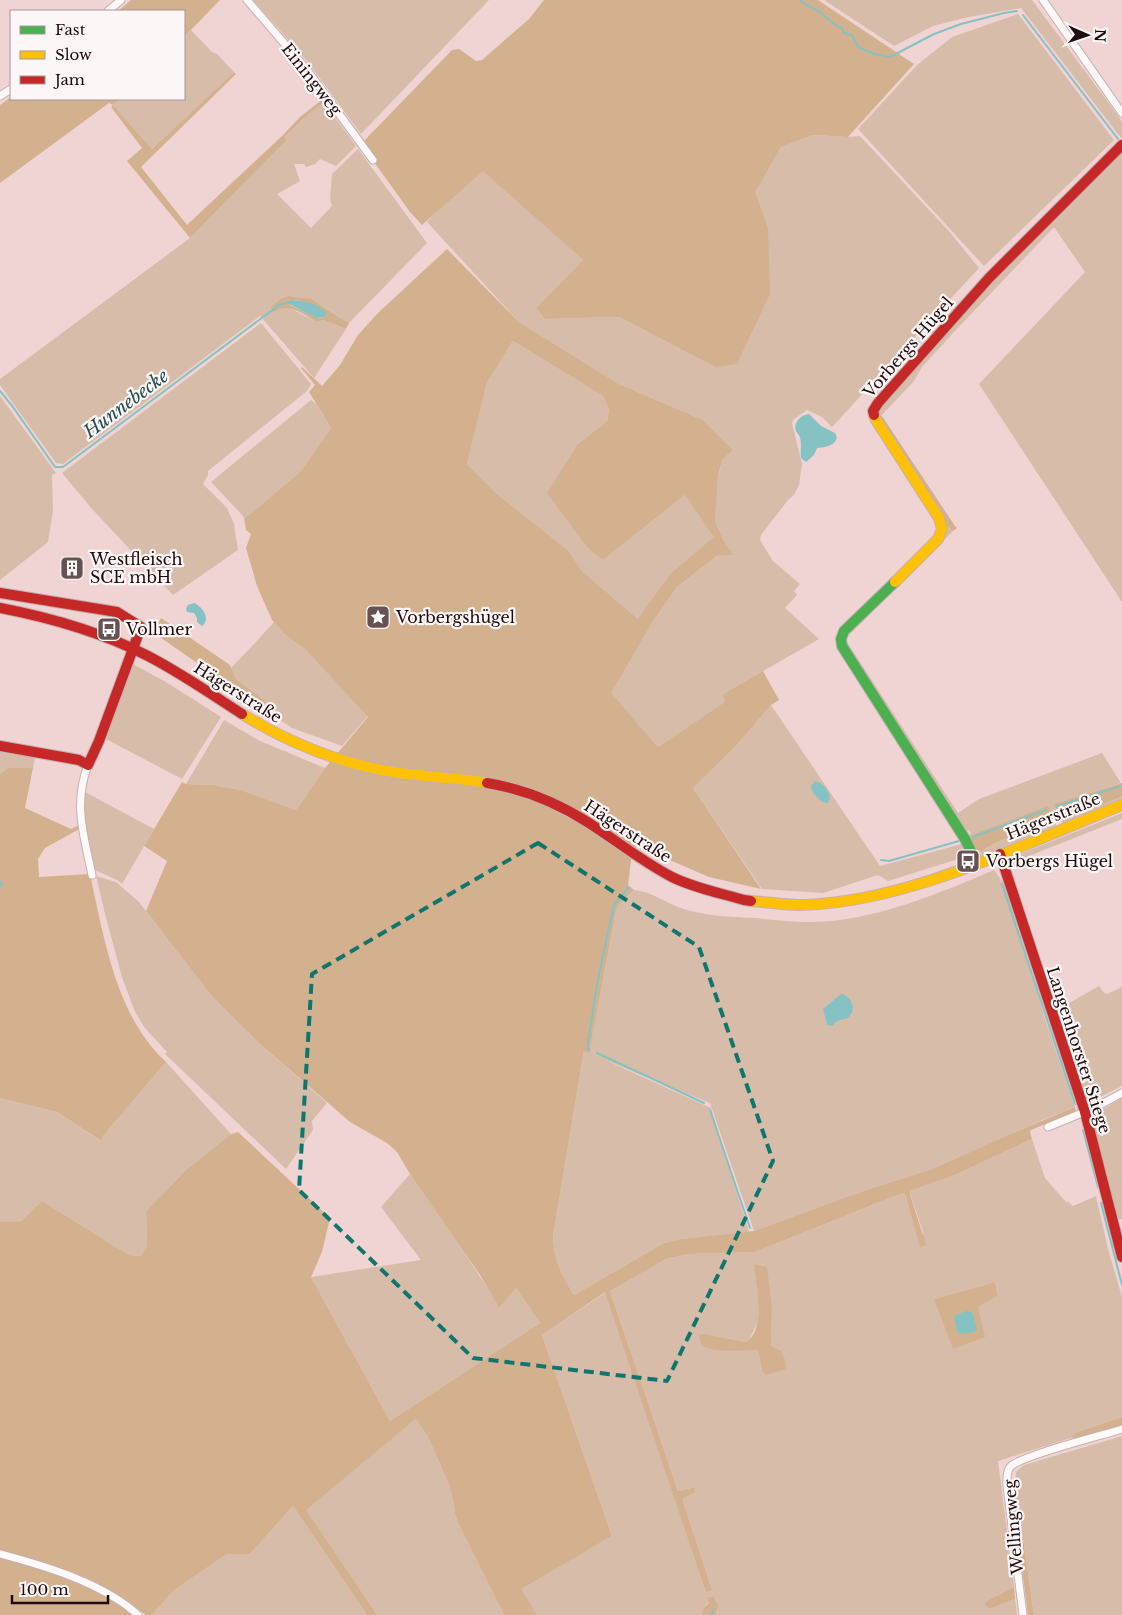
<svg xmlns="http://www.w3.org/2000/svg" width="1122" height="1615" font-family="'Libre Baskerville',serif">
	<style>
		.green { fill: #d7bca9; fill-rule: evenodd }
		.forest { fill: #d3b18f; fill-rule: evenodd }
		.water { fill: #86c2c4 }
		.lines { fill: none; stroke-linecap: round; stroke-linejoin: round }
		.stream { stroke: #86c2c4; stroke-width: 2 }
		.street-casing { stroke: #c5b0b0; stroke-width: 9 }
		.fast-casing { stroke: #c5b0b0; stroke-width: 12 }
		.slow-casing { stroke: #c5b0b0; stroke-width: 12 }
		.jam-casing { stroke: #c5b0b0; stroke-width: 12 }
		.street { stroke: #fdf9f9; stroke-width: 7 }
		.fast { stroke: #4caf50; stroke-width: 10 }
		.slow { stroke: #ffc107; stroke-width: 10 }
		.jam { stroke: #c62828; stroke-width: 10 }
		.marked { fill: none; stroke: #0f766e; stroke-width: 4; stroke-dasharray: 10 6; stroke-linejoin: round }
		.labels { text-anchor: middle; stroke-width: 4.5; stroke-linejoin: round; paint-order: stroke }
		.street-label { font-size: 16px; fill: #1d0c0d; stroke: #fcf6f6 }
		.poi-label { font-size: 16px; fill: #1d0c0d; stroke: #fcf6f6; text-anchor: start }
		.water-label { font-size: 18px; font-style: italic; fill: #235051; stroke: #fcf6f6 }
	</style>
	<rect width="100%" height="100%" fill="#f0d4d4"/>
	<g class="green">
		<path d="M253,0H489L361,134L307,61Z"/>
		<path d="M824,0H1032L1122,121V137L1121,138L1021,8L964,18L933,26L894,46Z"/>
		<path d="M1018,14L1114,140L984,266L858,129L917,65L952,37Z"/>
		<path d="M191,30L212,52L217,54L234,72L152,149L113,105L120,99H184V37Z"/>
		<path d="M324,102L356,146L336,166L320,159L315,164L306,167L304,164H294L300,181L277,194L311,228L332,206L330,198L332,174L358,149L427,243L349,323C328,310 308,292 282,298L279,308L288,307L317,322L323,320L346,329L314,378L260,316L63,464L56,463L0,385V379L190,238L286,141L285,137L303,119Z"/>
		<path d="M813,135L848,137L860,136L948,230L979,268L832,427L822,417L807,410L794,419L792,423L802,464L799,485L794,495L788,500L761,535L760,540L773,561L800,584L794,591L797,595L785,608L819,639L723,694L726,702L658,747L610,693L652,623L677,587L718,555L724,541L715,521L716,494L718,476L723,459L733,450L703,420L619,384L519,322L427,222L440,208L483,170L583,260L536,308L545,319L619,317L715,367L768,227L754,192L781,147Z"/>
		<path d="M1122,148V602L979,384L1085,272L1054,227L954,332L922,367L914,381L880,417L947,526L953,531L845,639L958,813L979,799L1102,753L1121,783L1055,804L1073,813L1122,796V799L1063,823L1057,818L1055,820L1056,825L1053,827L981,856L978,855L968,838L971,833L968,830L966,832L847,652L845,635L944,533L876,411L990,279ZM1023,833L997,842L986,849L972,835Z"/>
		<path d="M261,323L311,384L307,391L208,471V475L203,484L227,508L234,524L238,550L173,595L92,509L62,473Z"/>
		<path d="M513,341L603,396L609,410L607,421L578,444L603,560L685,495L715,537L671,573L639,620L582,571L568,550L497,494L467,464L487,383Z"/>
		<path d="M0,396L56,473L52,475L53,510L48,542L0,580Z"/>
		<path d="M311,400L316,404L331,428L300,472L244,519L243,516L211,482Z"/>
		<path d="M274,622L284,634L305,649L368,716L342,746L292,728L262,708L266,701L236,679L231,668L253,645Z"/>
		<path d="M131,663L166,682L221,717L182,779L104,738Z"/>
		<path d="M771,705L880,866L962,844L971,855L888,881L878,875L823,893L762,889L693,788L736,746Z"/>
		<path d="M224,720L260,741L325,768L296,810L241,790L214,785L186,784Z"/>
		<path d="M0,752L35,757L33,768H8L0,774Z"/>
		<path d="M85,792L154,829L122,884L117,880L95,870C91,851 80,811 85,792Z"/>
		<path d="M1122,813V819L1014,862V867L1007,869V860L1010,858Z"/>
		<path d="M994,870L1005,885L1044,1016L1075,1107L1045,1119L932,1169L863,1191L754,1231L710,1103L603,1059L711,1108L749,1232L681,1239L664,1243L574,1295C562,1276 554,1260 553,1237L584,1051L589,1052L616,911L619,904L634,890C650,892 656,897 669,903C680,909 694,912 706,914C722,917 739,917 755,918C783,921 810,924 839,920C890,914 947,890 994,870Z"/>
		<path d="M96,876L116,882L139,902L203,985L259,1043L327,1103L312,1121L313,1130L286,1169L165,1054L167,1052L145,1028L135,1012L122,977L105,914Z"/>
		<path d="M1099,986L1104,993L1107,994L1122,987V1086L1088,1103L1057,1010Z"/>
		<path d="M166,1062L231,1134L187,1169L146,1211L147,1245L141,1256L129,1255L42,1201L21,1221L0,1222V1098L57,1112L100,1141L103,1136Z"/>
		<path d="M1122,1098V1219H1118L1091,1116Z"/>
		<path d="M1032,1139L1045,1178L1066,1202H1068L1073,1206L1096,1196L1108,1249L1122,1297V1417L1075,1433L1071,1438L998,1461L1014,1587L986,1601L990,1609L1015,1599L1017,1615H716C718,1609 718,1601 714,1596L704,1608L701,1615H537L520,1589L612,1536L542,1335L606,1292L706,1593L712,1590L683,1501V1499L695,1492L696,1487L678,1491L610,1291L666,1259L688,1254L755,1252L902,1193H904L906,1197L920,1247L923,1232L910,1193V1191L955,1175ZM995,1282L998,1296L978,1307L934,1299ZM772,1309L771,1346L762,1371L758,1350L751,1349L705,1334L746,1342L749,1340L758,1322L759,1310Z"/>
		<path d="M410,1174C441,1218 471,1261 499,1307L516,1288L540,1323L390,1421L311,1277L421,1260L381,1207Z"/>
		<path d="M416,1419L428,1437L449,1485L453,1500L455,1514L458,1523L504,1615H377L305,1510Z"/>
		<path d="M1122,1436V1615H1034L1015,1482L1016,1472L1024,1465Z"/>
		<path d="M293,1506L367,1615H152L173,1591L227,1554H250Z"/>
	</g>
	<g class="forest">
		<path d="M131,0H220L184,37V11H118Z"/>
		<path d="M544,0H818L914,64L848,137L813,135L781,147L755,192L768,227L770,294L737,364L715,367L619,317L545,319L536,308L583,260L483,171L422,225L410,212L361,144L452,50L459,49L476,61L482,60L529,19Z"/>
		<path d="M234,72L236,74L141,167L187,225L282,136L300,117L323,99L324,102L303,119L285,137L286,141L190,238L127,161L142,148L111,107L113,105L109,103L0,183V105L11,97V99H120L113,105L152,149Z"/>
		<path d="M447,249L519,322L619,384L703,420L733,450L723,459L718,475L715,521L724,541L733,555H718L677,587L652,623L611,693L658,747L725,702L723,694L763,671L779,700L771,705L736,746L693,788L761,889L709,877L637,846L632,853L628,885L634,890L619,904L616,911L589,1053L584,1051L553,1237C554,1260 562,1276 574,1295L664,1243L681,1239L754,1231L863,1191L932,1169L1006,1136L1075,1107L1076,1111L1031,1130L1030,1132L1032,1139L955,1175L910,1191V1194L926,1245L920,1248L906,1197L904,1193H902L755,1252L688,1254L666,1259L610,1291L678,1491L696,1487L695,1492L683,1499V1501L712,1590L706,1593L605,1292L542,1335L612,1536L521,1589L537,1615H504L458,1523L455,1514L453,1500L449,1485L428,1437L416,1419L306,1510L377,1615H367L293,1506L250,1554H227L173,1591L152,1615H146L123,1598L89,1579L62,1569L0,1550V1222L21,1221L42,1201L129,1255L141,1256L147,1245L146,1211L187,1169L231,1134L238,1132L330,1218L322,1252L311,1277L390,1421L540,1323L516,1288L499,1308L480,1275L410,1174L397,1152L387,1143L350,1122L259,1043L217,1001L203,985L146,911L167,861L144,846L182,782L186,784L214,785L241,790L296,810L325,768L368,717L305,649L284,634L272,620L257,586L246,548L251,534L246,530L244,519L300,472L331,428L309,392L315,385L301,368L302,367L322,386L340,365L358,335L378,313ZM513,341L603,396L609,410L607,421L578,444L547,493L587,547L603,560L685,495L714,537L671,573L638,619L582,571L568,550L497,494L467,464L487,383Z"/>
		<path d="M289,296L311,299L349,323L346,329L323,320L317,322C304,315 288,301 274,312L270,308L282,298ZM291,300L301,301L324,317L317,318L290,305L288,301Z"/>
		<path d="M882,416L955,526L957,528L953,531L947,526L880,417Z"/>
		<path d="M161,618L230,665L236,679L266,701L262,708L151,631L155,624L159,622Z"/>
		<path d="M8,768H33L25,808L71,829L79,825L81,828L45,848L38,859L39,877L90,874C104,938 116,1016 166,1062L103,1136L101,1141L57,1112L0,1098V774Z"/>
		<path d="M1122,783V796C1109,801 1058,827 1054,804Z"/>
		<path d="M1048,806L1053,820L1051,824L997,842L982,851L975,849L971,841L972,835Z"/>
		<path d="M754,1264L767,1267L772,1309L771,1346L781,1351L785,1360L786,1369L766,1375L762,1371L758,1350C745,1349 709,1355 701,1343C700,1341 699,1337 699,1335L705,1334L746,1342C767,1329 756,1285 754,1264Z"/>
		<path d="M995,1282L998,1296L978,1307L985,1337L953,1349L934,1299Z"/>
		<path d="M1122,1417V1426L1076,1439L1071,1438L1075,1433Z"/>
		<path d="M1015,1482L1034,1615H1028L1011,1485Z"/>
		<path d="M0,1554L94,1586L138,1615H0Z"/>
		<path d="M1014,1587L1015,1599L990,1609L985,1605L986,1601Z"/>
		<path d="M714,1596L718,1605L716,1615H701L704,1608L709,1603L707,1598Z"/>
	</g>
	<g class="water">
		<path d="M291,300C305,301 317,303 327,313L324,317L316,318L287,303L288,301Z"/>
		<path d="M809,414L821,426L835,433L837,437C835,446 826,447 817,448L814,455L806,462L801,458C800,452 802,444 800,438C800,435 797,433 796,431C793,422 801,415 809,414Z"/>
		<path d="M194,603C203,607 211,619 202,626L197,622V618L194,613L187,612L186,608L188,605Z"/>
		<path d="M815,781C823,783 829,790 830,798L828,803L822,802L813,793L811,786Z"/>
		<path d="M841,994H843C851,999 854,1003 852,1013L848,1018L837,1021L832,1026L827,1025L823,1009Z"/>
		<path d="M966,1311L972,1312L977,1328L976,1331C970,1333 963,1335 957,1332L954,1316Z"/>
	</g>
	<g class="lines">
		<g class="stream">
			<path d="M800,0C807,7 813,7 820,12C828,18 833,26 842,28L844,33L852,35L858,47L874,54L890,57L934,34L961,24L1004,13L1017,11"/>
			<path d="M1023,15L1118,139"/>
			<path d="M0,391L13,407L55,467H63L279,305L287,303"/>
			<path d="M1057,806L1122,786"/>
			<path d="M973,837L1046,810"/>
			<path d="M881,860L889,861L959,841"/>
			<path d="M0,881L2,885L0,887"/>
			<path d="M1002,884L1075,1104"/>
			<path d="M589,1050L588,1048V1043L597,984L613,909L614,905L628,888"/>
			<path d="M597,1053L704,1103"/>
			<path d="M710,1110L750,1228"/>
			<path d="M1083,1130L1098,1187"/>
			<path d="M1101,1203L1122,1285"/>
			<path d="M712,1615L713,1610"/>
		</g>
		<g class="street-casing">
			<g id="street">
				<path d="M247,0L307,70L373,160"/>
				<path d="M1043,0L1122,113"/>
				<path d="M108,11L121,0"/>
				<path d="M0,96L11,89"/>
				<path d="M88,765C73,804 84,836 92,875"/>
				<path d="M1048,1127L1094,1108L1122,1093"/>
				<path d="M0,1554C45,1566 103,1583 138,1615"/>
				<path d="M1023,1615L1007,1486C1007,1480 1006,1473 1010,1467C1019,1456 1104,1435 1122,1429"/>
			</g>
		</g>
		<g class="fast-casing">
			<path id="fast" d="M895,582L844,631L841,639L842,646L965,839L977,863"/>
		</g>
		<g class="slow-casing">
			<g id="slow">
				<path d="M874,415L876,420L939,518L942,529L938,539L895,582"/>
				<path d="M242,714C291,744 343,765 399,773C429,777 458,778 487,783"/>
				<path d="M751,901C767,902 784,905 800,905C907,903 1023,844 1122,805"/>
			</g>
		</g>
		<g class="jam-casing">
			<g id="jam">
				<path d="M874,415L873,411L878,403L989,278L1122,145"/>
				<path d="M0,593L117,612L141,627L99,741L88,765L79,760L0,746"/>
				<path d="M0,608C52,618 101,632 148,656C181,673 211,694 242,714"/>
				<path d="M487,783C524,789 558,803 589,823C617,841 643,862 672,877C694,888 720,893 744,900L751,901"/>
				<path d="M1000,854L1085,1112L1122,1257"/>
			</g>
		</g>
		<use href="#street" class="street"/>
		<use href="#fast" class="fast"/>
		<use href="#slow" class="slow"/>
		<use href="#jam" class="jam"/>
	</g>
	<path class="marked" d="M538,843L699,947L773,1161L667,1381L473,1358L299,1190L312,974Z"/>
	<defs>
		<g id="building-square" transform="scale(1.25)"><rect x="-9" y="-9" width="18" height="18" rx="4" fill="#675253" stroke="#fcf6f6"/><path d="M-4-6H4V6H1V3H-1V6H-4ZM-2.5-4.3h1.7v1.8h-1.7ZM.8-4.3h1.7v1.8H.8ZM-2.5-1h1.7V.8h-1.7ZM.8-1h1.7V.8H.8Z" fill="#fff"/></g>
		<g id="sight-square" transform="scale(1.25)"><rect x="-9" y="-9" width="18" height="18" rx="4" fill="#675253" stroke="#fcf6f6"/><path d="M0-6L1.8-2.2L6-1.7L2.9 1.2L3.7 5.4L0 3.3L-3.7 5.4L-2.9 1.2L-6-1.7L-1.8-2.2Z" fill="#fff"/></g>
		<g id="bus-square" transform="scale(1.25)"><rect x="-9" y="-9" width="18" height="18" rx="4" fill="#675253" stroke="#fcf6f6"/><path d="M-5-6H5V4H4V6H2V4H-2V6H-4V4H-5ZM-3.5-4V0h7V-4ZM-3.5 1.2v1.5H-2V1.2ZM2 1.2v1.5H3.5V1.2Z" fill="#fff"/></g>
	</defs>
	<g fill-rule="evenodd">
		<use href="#building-square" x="72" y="568"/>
		<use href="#sight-square" x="378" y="617"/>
		<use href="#bus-square" x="109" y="629"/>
		<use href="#bus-square" x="968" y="861"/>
	</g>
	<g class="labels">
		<g class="street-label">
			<text transform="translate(312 79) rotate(52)" y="6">Einingweg</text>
			<text transform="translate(908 347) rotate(-49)" y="6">Vorbergs Hügel</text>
			<text transform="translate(238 692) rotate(32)" y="6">Hägerstraße</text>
			<text transform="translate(1053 816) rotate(-22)" y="6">Hägerstraße</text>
			<text transform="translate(628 831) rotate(33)" y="6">Hägerstraße</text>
			<text transform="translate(1079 1050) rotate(72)" y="6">Langenhorster Stiege</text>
			<text transform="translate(1013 1527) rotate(-95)" y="6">Wellingweg</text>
		</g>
		<g class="poi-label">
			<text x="90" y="565">Westfleisch<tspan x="90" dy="18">SCE mbH</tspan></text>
			<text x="396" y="623">Vorbergshügel</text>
			<text x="126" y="635">Vollmer</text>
			<text x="986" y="867">Vorbergs Hügel</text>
		</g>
		<g class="water-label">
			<text transform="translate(126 404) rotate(-37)" y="6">Hunnebecke</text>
		</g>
	</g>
	<rect x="10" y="10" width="175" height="90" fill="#fcf6f6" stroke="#a39899"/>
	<rect x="20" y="26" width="25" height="8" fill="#4caf50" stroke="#a39899"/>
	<text x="55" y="35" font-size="15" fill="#1d0c0d">Fast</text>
	<rect x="20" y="51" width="25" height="8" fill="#ffc107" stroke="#a39899"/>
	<text x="55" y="60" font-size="15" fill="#1d0c0d">Slow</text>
	<rect x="20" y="76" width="25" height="8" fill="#c62828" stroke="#a39899"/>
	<text x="55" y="85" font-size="15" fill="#1d0c0d">Jam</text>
	<g transform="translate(1087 35) rotate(92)" stroke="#fcf6f6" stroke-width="4" paint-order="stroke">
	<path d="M0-4L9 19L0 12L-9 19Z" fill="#1d0c0d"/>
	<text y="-8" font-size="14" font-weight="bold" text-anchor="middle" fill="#1d0c0d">N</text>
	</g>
	<path d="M12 1595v8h96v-8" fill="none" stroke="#1d0c0d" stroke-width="2.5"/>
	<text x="20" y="1595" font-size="15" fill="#1d0c0d" stroke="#fcf6f6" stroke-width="4" paint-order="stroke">100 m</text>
</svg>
